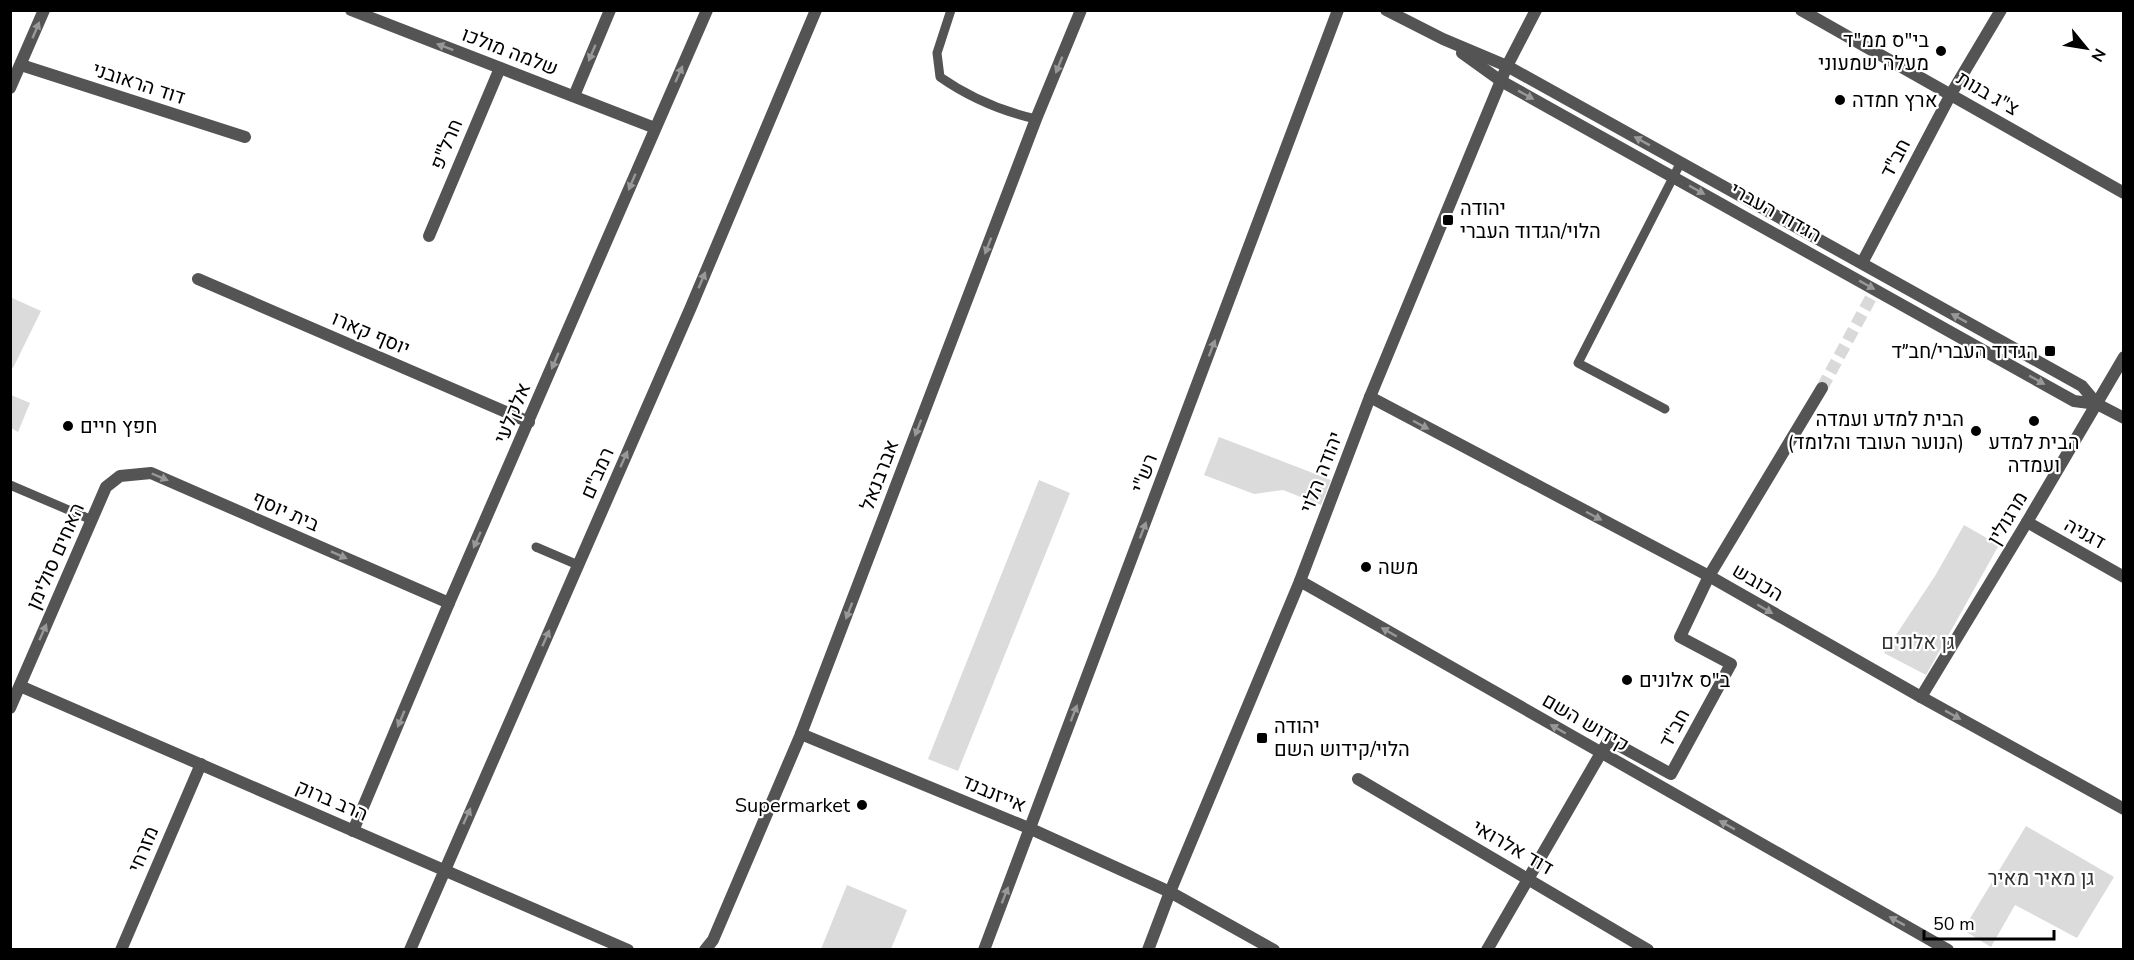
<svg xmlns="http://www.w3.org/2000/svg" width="2134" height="960" font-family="'Nunito Sans',Heebo,sans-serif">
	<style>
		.green { fill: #dbdbdb }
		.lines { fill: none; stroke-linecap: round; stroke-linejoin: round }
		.pedestrian-tunnel { stroke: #d9d9d9; stroke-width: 12; stroke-dasharray: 12 6; stroke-linecap: butt }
		.service { stroke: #545454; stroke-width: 9 }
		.pedestrian { stroke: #545454; stroke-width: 12 }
		.minor { stroke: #545454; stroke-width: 12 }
		.tertiary { stroke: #545454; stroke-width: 12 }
		.oneway { fill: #989898 }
		.poi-dot { fill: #000; stroke: #fff; stroke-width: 2 }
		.labels { text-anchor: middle; stroke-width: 4.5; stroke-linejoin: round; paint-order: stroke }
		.poi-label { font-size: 20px; fill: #000; stroke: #fff; text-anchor: start }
		.street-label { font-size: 20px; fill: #000; stroke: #fff }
		.park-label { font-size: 20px; fill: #323232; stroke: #fff }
	</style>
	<rect width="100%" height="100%" fill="#fff"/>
	<g class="green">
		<path d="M10,297L41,311L13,368L10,367Z"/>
		<path d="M11,395L30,403L18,432L11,428Z"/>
		<path d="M1219,437L1331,480L1321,505L1283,490L1254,494L1204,475Z"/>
		<path d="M1039,480L1070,493L958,771L928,759Z"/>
		<path d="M1964,525L1999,545L1926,675L1884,653L1935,576Z"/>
		<path d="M2026,826L2114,877L2077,938L2015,905L1991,947L1963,930Z"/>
		<path d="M847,885L907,910L891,949H821Z"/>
	</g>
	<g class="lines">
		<path class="pedestrian-tunnel" d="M1822,388L1875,290"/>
		<g class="service">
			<path d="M951,10L937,53L940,77C970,98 1001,111 1036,119"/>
			<path d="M1665,409L1578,363L1681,162"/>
			<path d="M10,485L92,520"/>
			<path d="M536,547L578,565"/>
		</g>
		<path class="pedestrian" d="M1601,753L1609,740L1671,774L1731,664L1680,637L1709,576"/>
		<g class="minor">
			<path d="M351,10L655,128"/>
			<path d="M1386,10L1443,39L1507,66L2082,386L2097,404L2124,418"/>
			<path d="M1801,10L2124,193"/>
			<path d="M1462,53L1501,81L2074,401L2097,404"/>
			<path d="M21,65L245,137"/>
			<path d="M574,96L610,10"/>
			<path d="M429,236L500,68"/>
			<path d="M1862,263L1951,94L2001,10"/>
			<path d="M198,279L529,422"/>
			<path d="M1370,397L1709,576L1921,697L2124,809"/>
			<path d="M2027,522L2124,577"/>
			<path d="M1709,576L1822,388"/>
			<path d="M1300,581L1948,950"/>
			<path d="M20,686L628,950"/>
			<path d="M1921,697L2027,522L2124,357"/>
			<path d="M10,708L106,487L120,476L151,473L449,603"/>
			<path d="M801,734L1031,829L1170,892L1274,950"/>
			<path d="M1358,779L1648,950"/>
			<path d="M353,831L449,603L707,10"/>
			<path d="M121,950L201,764"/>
			<path d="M410,950L691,307L816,10"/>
			<path d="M705,950L713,940L801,734L1036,119L1081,10"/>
			<path d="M984,950L1338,10"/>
			<path d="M1487,950L1601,753"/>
		</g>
		<g class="tertiary">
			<path d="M10,88L44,10"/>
			<path d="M1148,950L1170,892L1300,581L1370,397L1507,66L1536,10"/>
		</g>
	</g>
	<defs><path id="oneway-solid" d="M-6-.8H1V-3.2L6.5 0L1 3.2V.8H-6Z" transform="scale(1.5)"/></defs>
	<g class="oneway">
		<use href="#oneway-solid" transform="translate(36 30) rotate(-67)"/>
		<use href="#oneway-solid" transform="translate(445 47) rotate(-159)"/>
		<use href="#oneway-solid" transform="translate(592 53) rotate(113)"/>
		<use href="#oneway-solid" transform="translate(1059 65) rotate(112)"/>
		<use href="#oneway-solid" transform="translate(679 74) rotate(-66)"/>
		<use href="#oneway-solid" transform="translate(1526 95) rotate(29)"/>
		<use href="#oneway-solid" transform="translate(1642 141) rotate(-151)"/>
		<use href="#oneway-solid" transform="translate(632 182) rotate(113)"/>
		<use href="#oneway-solid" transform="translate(1697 190) rotate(29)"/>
		<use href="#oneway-solid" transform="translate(988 246) rotate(111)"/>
		<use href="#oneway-solid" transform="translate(702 280) rotate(-67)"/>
		<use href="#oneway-solid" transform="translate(1867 285) rotate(29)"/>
		<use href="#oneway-solid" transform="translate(1959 318) rotate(-151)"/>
		<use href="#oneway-solid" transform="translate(1212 348) rotate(-69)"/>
		<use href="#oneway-solid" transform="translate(555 361) rotate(113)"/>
		<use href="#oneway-solid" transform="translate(2037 380) rotate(29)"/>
		<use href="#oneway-solid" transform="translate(1421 425) rotate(28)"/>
		<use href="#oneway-solid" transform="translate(918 428) rotate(111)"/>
		<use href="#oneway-solid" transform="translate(624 459) rotate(-66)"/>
		<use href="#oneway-solid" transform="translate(160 477) rotate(23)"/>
		<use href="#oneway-solid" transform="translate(1594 516) rotate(28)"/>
		<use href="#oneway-solid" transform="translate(1143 530) rotate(-69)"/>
		<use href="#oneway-solid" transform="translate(477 540) rotate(114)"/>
		<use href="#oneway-solid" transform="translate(339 555) rotate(24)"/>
		<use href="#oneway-solid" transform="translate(1765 609) rotate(30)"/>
		<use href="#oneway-solid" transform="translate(849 611) rotate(111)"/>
		<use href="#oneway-solid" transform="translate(43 632) rotate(-66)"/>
		<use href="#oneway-solid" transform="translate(1389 632) rotate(-150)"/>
		<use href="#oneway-solid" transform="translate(546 638) rotate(-66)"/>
		<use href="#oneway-solid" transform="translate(1074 713) rotate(-69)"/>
		<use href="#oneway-solid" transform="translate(1953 715) rotate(29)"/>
		<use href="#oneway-solid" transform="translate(401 719) rotate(113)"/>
		<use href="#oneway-solid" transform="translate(1558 729) rotate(-150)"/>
		<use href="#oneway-solid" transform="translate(467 816) rotate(-66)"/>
		<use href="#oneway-solid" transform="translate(1727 825) rotate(-151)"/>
		<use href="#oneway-solid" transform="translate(1005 895) rotate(-69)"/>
		<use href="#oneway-solid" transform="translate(1897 921) rotate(-151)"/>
	</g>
	<g class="poi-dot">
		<circle cx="1941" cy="51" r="6"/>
		<circle cx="1840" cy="100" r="6"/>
		<rect x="1442" y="214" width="12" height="12" rx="3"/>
		<rect x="2044" y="345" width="12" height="12" rx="3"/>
		<circle cx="2034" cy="421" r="6"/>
		<circle cx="68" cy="426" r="6"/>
		<circle cx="1976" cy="431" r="6"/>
		<circle cx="1366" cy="567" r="6"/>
		<circle cx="1627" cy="680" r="6"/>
		<rect x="1256" y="732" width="12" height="12" rx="3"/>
		<circle cx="862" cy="805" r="6"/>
	</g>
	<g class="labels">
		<g class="poi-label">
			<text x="1929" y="47" text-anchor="end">בי"ס ממ"ד<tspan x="1929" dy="23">מעלה שמעוני</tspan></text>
			<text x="1852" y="107">ארץ חמדה</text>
			<text x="1460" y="215">יהודה<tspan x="1460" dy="23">הלוי/הגדוד העברי</tspan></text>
			<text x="2038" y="358" text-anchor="end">הגדוד העברי/חב״ד</text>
			<text x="1964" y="426" text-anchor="end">הבית למדע ועמדה<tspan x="1964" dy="23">(הנוער העובד והלומד)</tspan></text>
			<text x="80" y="433">חפץ חיים</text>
			<text x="2034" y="449" text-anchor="middle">הבית למדע<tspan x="2034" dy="23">ועמדה</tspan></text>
			<text x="1378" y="574">משה</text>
			<text x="1639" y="687">ב"ס אלונים</text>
			<text x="1274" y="733">יהודה<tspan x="1274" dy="23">הלוי/קידוש השם</tspan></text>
			<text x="850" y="812" text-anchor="end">Supermarket</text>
		</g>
		<g class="street-label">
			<text transform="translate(510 51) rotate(21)" y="7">שלמה מולכו</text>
			<text transform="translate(139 83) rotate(18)" y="7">דוד הראובני</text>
			<text transform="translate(1988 93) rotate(30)" y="7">צ"ג בנות</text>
			<text transform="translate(446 144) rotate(-67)" y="7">חרל"פ</text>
			<text transform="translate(1895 158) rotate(-62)" y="7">חב"ד</text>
			<text transform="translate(1776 212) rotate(29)" y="7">הגדוד העברי</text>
			<text transform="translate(371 333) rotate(23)" y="7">יוסף קארו</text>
			<text transform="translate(512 413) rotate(-67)" y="7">אלקלעי</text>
			<text transform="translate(1321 472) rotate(-69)" y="7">יהודה הלוי</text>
			<text transform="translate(597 473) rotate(-66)" y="7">רמב"ם</text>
			<text transform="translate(1144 473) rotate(-69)" y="7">רש"י</text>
			<text transform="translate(879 475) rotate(-69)" y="7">אברבנאל</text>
			<text transform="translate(286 511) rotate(24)" y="7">בית יוסף</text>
			<text transform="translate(2007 518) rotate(-59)" y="7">מרגולין</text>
			<text transform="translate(2085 533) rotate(29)" y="7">דגניה</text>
			<text transform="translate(55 556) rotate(-66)" y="7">האחים סולימן</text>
			<text transform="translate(1758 582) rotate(30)" y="7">הכובש</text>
			<text transform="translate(1586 722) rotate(30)" y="7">קידוש השם</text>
			<text transform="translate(1674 728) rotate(-61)" y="7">חב"ד</text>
			<text transform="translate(994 793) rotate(23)" y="7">אייזנבנד</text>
			<text transform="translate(332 800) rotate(23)" y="7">הרב ברוק</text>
			<text transform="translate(1513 847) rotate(30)" y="7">דוד אלרואי</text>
			<text transform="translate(143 849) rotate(-67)" y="7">מזרחי</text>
		</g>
		<g class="park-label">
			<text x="1918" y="649">גן אלונים</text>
			<text x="2041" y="885">גן מאיר מאיר</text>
		</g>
	</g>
	<rect width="2134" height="960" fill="none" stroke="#000000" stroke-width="24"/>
	<g transform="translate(2086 48) rotate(120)" stroke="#ffffff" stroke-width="4.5" paint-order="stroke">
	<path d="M0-4.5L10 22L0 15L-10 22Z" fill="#000000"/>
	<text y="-9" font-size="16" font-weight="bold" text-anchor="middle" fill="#000000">N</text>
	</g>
	<path d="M1924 930v9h130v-9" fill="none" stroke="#000000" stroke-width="3"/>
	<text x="1933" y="930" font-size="18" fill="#000000" stroke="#ffffff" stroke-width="4.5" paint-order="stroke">50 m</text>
</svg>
